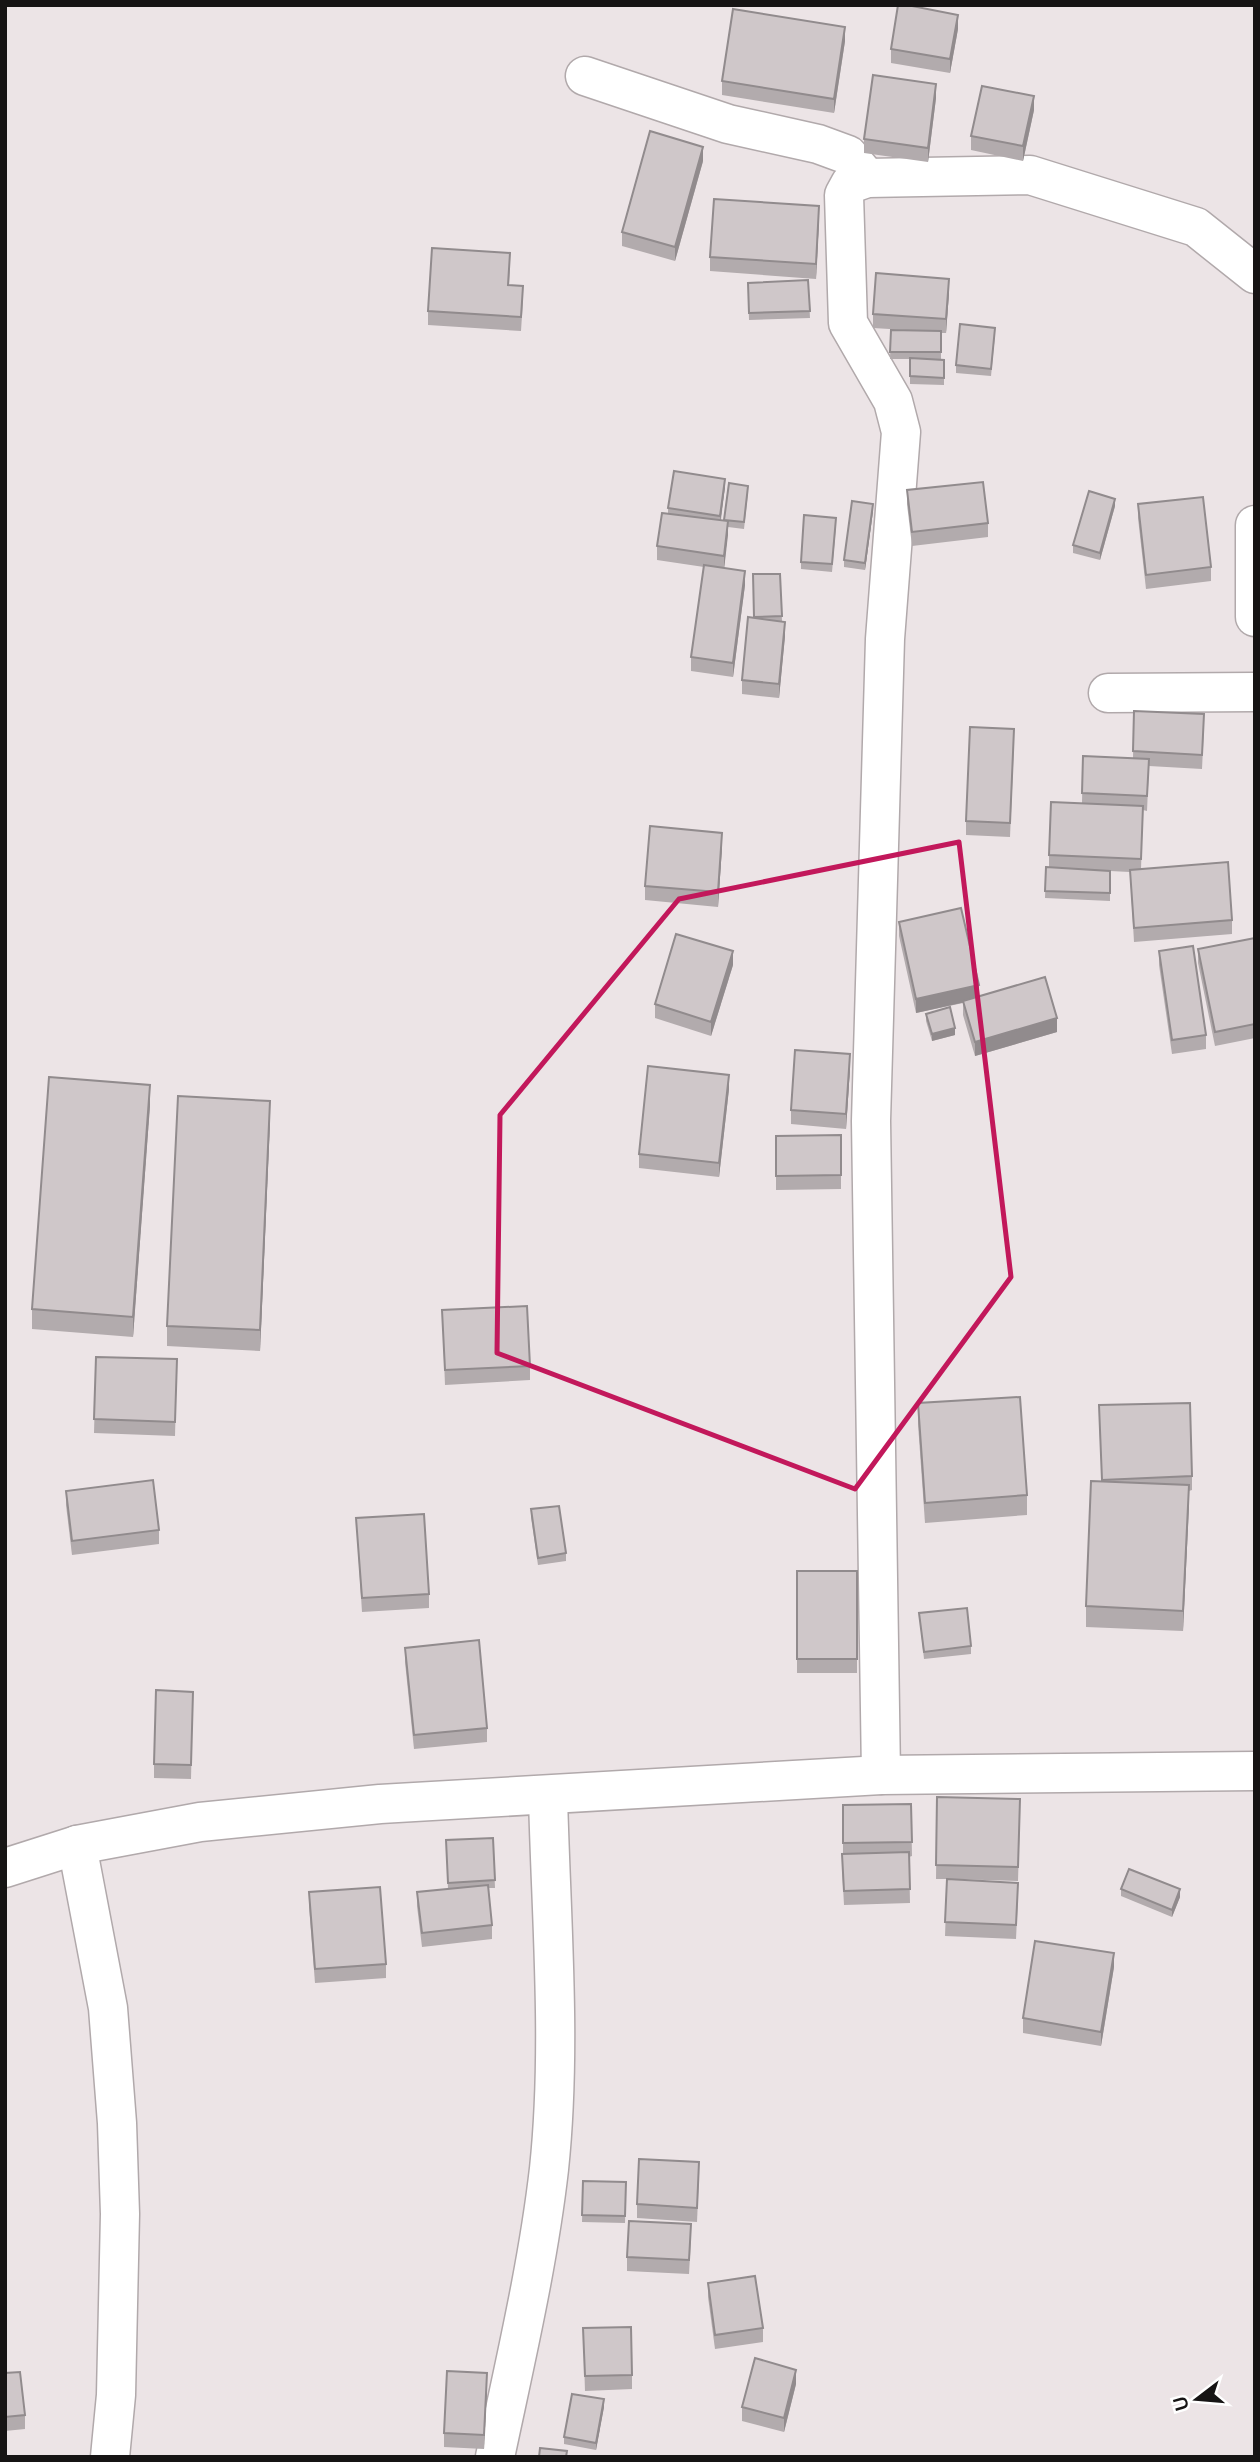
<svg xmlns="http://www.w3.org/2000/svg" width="1260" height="2462" font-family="'Nunito Sans',sans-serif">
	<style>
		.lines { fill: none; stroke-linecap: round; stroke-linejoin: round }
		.street-casing { stroke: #b1a9ab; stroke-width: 41 }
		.street { stroke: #fff; stroke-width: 38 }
		.wall { fill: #b2abad }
		.shaded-wall { fill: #918b8d }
		.building { fill: #cfc7c9; stroke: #918b8d; stroke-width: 2 }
		.marked { fill: none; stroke: #c2185b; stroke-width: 5; stroke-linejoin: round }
	</style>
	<rect width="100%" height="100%" fill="#ece4e6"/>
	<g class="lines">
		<g class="street-casing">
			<g id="street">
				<path d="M585,76L728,124L818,144L848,155L867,178"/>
				<path d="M1255,525V617"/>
				<path d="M1108,693L1255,692"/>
				<path d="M881,1775L871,1121L885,639L901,432L893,401L848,323L844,195L850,184L867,178L1030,175L1196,227L1255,274"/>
				<path d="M77,1845L108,2008L117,2123L120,2214L116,2395L110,2457"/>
				<path d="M5,1868L77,1845L200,1822L380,1804L881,1775L1255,1771"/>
				<path d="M495,2457C515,2362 538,2265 549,2169C562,2046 551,1919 548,1796"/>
			</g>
		</g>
		<use href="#street" class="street"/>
	</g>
	<g class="wall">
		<path d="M958,29L950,73L891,63V49Z"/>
		<path d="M845,41L834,113L722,95V81Z"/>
		<path d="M936,98L928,162L864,153V139Z"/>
		<path d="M1034,110L1023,161L971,150V136Z"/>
		<path d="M703,161L675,261L622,246V232Z"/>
		<path d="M819,220L816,279L710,271V257Z"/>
		<path d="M510,267L509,285L523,300L521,331L428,325V311Z"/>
		<path d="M808,280L810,318L749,320L748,283Z"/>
		<path d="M949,293L946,333H941V359L944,360V385L910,384V359H890L891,330H906L873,328V314Z"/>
		<path d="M995,335L991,376L956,373V365Z"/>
		<path d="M729,483L748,493L744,529L728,527L724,568L745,585L733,677L691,671V657L704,567L657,560V546L668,513V508L725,487L721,520L724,521Z"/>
		<path d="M907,490L988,523V537L912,546L907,504Z"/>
		<path d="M1138,504L1211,567V581L1146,589L1138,518Z"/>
		<path d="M1115,506L1100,560L1073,553V545Z"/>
		<path d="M873,511L865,570L844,567V560Z"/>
		<path d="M836,526L832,572L801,569V562Z"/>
		<path d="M753,574H780L782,621L785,636L779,698L742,694V680L754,618Z"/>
		<path d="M1134,711L1204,728L1202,769L1149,766L1147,811L1143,810L1141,869L1232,920V934L1134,942L1130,872L1110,871V901L1045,898L1046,867L1049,868V855L1082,803L1083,756L1133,758Z"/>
		<path d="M1014,744L1010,837L966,835V821Z"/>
		<path d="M722,847L718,907L645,900V886Z"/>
		<path d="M899,922L979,996L1057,1032L975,1056L963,1015V1003L916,1013L899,936Z"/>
		<path d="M1255,938V1038L1215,1046L1198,963V949Z"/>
		<path d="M1159,951L1206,1035V1049L1172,1054L1159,965Z"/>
		<path d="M733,965L711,1036L655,1018V1004Z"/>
		<path d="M926,1014L955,1035L932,1041L926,1021Z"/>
		<path d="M850,1068L846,1129L791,1124V1110Z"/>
		<path d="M729,1089L719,1177L639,1168V1154Z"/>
		<path d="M150,1105L133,1337L32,1329V1309Z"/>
		<path d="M270,1121L260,1351L167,1346V1326Z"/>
		<path d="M841,1135V1189L776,1190V1136Z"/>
		<path d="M442,1310L530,1366V1380L445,1385Z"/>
		<path d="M96,1357L177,1359L175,1436L94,1433Z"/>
		<path d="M918,1403L1027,1495V1515L925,1523L918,1424Z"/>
		<path d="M1099,1420L1192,1476V1490L1189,1491L1183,1631L1086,1627V1606L1102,1482Z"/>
		<path d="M66,1491L159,1530V1544L72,1555L66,1505Z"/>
		<path d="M531,1509L566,1553V1561L538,1565L531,1517Z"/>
		<path d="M356,1518L429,1594V1608L362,1612Z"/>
		<rect x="797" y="1571" width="60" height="102"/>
		<path d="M919,1613L971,1646V1654L924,1659Z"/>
		<path d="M405,1648L487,1728V1742L414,1749L405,1662Z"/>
		<path d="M193,1692L191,1779L154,1778V1764Z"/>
		<path d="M937,1797L1020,1813L1018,1881L953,1879L1018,1897L1016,1939L945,1936L947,1879H936Z"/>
		<path d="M911,1804L912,1856L909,1857L910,1903L844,1905L842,1868V1854H843V1805Z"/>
		<path d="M493,1838L495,1888H488L492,1925V1939L422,1947L417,1906V1892L448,1889L446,1840Z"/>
		<path d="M1121,1889L1180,1897L1172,1917L1121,1896Z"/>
		<path d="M309,1892L386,1964V1978L315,1983L309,1906Z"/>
		<path d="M1114,1967L1101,2046L1023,2033V2018Z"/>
		<path d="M699,2176L697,2222L637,2218V2204Z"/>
		<path d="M583,2181L626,2182L625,2223L582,2222Z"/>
		<path d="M691,2238L689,2274L627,2271V2257Z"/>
		<path d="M708,2283L763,2328V2342L715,2349L708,2297Z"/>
		<path d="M583,2328L632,2375V2389L585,2391Z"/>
		<path d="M5,2373L25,2415V2429L5,2431Z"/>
		<path d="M796,2384L784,2432L742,2421V2407Z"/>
		<path d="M487,2387L484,2449L444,2447V2433Z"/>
		<path d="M604,2407L596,2450L564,2444V2437Z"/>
	</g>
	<g class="shaded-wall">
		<path d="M958,15V29L950,73V59Z"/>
		<path d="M845,27V41L834,113V99Z"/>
		<path d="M936,84V98L928,162V148Z"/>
		<path d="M1034,96V110L1023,161V146Z"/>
		<path d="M703,147V161L675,261V247Z"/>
		<path d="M819,206V220L816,279V264Z"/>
		<path d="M949,279V293L946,333V319Z"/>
		<path d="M725,479V487L720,523V516Z"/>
		<path d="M1115,499V506L1100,560V553Z"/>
		<path d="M873,504V511L865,570V563Z"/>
		<path d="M728,521V535L724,570V556Z"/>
		<path d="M745,571V585L733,677V663Z"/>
		<path d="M785,622V636L779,698V684Z"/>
		<path d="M722,833V847L718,907V892Z"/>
		<path d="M733,951V965L711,1036V1022Z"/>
		<path d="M979,985V999L916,1013V999Z"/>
		<path d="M1057,1018V1032L975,1056V1042Z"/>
		<path d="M955,1028V1035L932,1041V1034Z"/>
		<path d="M850,1054V1068L846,1129V1114Z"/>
		<path d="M729,1075V1089L719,1177V1163Z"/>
		<path d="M150,1085V1105L133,1337V1317Z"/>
		<path d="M270,1101V1121L260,1351V1330Z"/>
		<path d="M1189,1485V1506L1183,1631V1611Z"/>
		<path d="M1180,1889V1897L1172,1917V1910Z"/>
		<path d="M1114,1953V1967L1101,2046V2032Z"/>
		<path d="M796,2370V2384L784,2432V2418Z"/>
		<path d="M487,2373V2387L484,2449V2435Z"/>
		<path d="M604,2399V2407L596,2450V2443Z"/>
	</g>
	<g class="building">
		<path d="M898,5H907L958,15L950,59L891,49Z"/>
		<path d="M733,9L845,27L834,99L722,81Z"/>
		<path d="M873,75L936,84L928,148L864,139Z"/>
		<path d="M982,86L1034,96L1023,146L971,136Z"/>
		<path d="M650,131L703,147L675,247L622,232Z"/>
		<path d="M714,199L819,206L816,264L710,257Z"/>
		<path d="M432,248L510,253L508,285L523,286L521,317L428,311Z"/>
		<path d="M876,273L949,279L946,319L873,314Z"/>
		<path d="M808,280L810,311L749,313L748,283Z"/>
		<path d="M960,324L995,328L991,369L956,365Z"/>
		<path d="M891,330L941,331V352H890Z"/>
		<path d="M910,358L944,360V378L910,376Z"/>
		<path d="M674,471L725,479L720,516L668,508Z"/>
		<path d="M983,482L988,523L912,532L907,490Z"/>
		<path d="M729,483L748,486L744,522L724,520Z"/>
		<path d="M1089,491L1115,499L1100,553L1073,545Z"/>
		<path d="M1203,497L1211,567L1146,575L1138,504Z"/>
		<path d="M852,501L873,504L865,563L844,560Z"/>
		<path d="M662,513L728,521L724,556L657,546Z"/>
		<path d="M804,515L836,518L832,564L801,562Z"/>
		<path d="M704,565L745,571L733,663L691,657Z"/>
		<path d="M753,574H780L782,616L754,617Z"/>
		<path d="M748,617L785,622L779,684L742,680Z"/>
		<path d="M1134,711L1204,714L1202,755L1133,751Z"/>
		<path d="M970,727L1014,729L1010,823L966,821Z"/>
		<path d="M1083,756L1149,759L1147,796L1082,793Z"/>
		<path d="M1051,802L1143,806L1141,859L1049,855Z"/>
		<path d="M650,826L722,833L718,892L645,886Z"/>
		<path d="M1228,862L1232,920L1134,928L1130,870Z"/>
		<path d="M1046,867L1110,871V893L1045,891Z"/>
		<path d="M961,908L979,985L916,999L899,922Z"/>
		<path d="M676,934L733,951L711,1022L655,1004Z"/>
		<path d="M1255,938V1024L1215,1032L1198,949Z"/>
		<path d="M1193,946L1206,1035L1172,1040L1159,951Z"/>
		<path d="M1045,977L1057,1018L975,1042L963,1001Z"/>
		<path d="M950,1007L955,1028L932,1034L926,1014Z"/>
		<path d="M795,1050L850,1054L846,1114L791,1110Z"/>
		<path d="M648,1066L729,1075L719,1163L639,1154Z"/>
		<path d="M49,1077L150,1085L133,1317L32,1309Z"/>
		<path d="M178,1096L270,1101L260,1330L167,1326Z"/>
		<path d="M841,1135V1175L776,1176V1136Z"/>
		<path d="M527,1306L530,1366L445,1370L442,1310Z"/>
		<path d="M96,1357L177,1359L175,1422L94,1419Z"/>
		<path d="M1020,1397L1027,1495L925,1503L918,1403Z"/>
		<path d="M1190,1403L1192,1476L1102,1480L1099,1405Z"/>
		<path d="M153,1480L159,1530L72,1541L66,1491Z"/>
		<path d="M1091,1481L1189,1485L1183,1611L1086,1606Z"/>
		<path d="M559,1506L566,1553L538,1558L531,1509Z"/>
		<path d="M424,1514L429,1594L362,1598L356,1518Z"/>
		<rect x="797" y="1571" width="60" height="88"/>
		<path d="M967,1608L971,1646L924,1652L919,1613Z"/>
		<path d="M479,1640L487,1728L414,1735L405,1648Z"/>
		<path d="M156,1690L193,1692L191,1765L154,1764Z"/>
		<path d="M937,1797L1020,1799L1018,1867L936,1865Z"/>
		<path d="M911,1804L912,1842L843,1843V1805Z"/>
		<path d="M493,1838L495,1880L448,1883L446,1840Z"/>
		<path d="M909,1852L910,1889L844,1891L842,1854Z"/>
		<path d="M1129,1869L1180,1889L1172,1910L1121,1889Z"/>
		<path d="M947,1879L1018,1883L1016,1925L945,1922Z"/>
		<path d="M488,1885L492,1925L422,1933L417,1892Z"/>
		<path d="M380,1887L386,1964L315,1969L309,1892Z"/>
		<path d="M1035,1941L1114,1953L1101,2032L1023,2018Z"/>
		<path d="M639,2159L699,2162L697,2208L637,2204Z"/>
		<path d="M583,2181L626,2182L625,2216L582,2215Z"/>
		<path d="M629,2221L691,2224L689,2260L627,2257Z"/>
		<path d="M755,2276L763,2328L715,2335L708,2283Z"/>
		<path d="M631,2327L632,2375L585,2376L583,2328Z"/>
		<path d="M755,2358L796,2370L784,2418L742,2407Z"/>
		<path d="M447,2371L487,2373L484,2435L444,2433Z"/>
		<path d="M20,2372L25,2415L5,2417V2373Z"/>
		<path d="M572,2394L604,2399L596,2443L564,2437Z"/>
		<path d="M540,2448L567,2451L566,2457H539Z"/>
	</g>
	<path class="marked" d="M959,842L1011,1277L855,1489L497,1353L500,1115L679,899Z"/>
	<rect width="1260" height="2462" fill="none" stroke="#161414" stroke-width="14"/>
	<g transform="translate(1197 2399) rotate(254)" stroke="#ffffff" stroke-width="5" paint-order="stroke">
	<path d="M0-5L12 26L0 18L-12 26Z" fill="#161414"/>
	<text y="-10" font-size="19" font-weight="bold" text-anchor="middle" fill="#161414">U</text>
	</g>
</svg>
